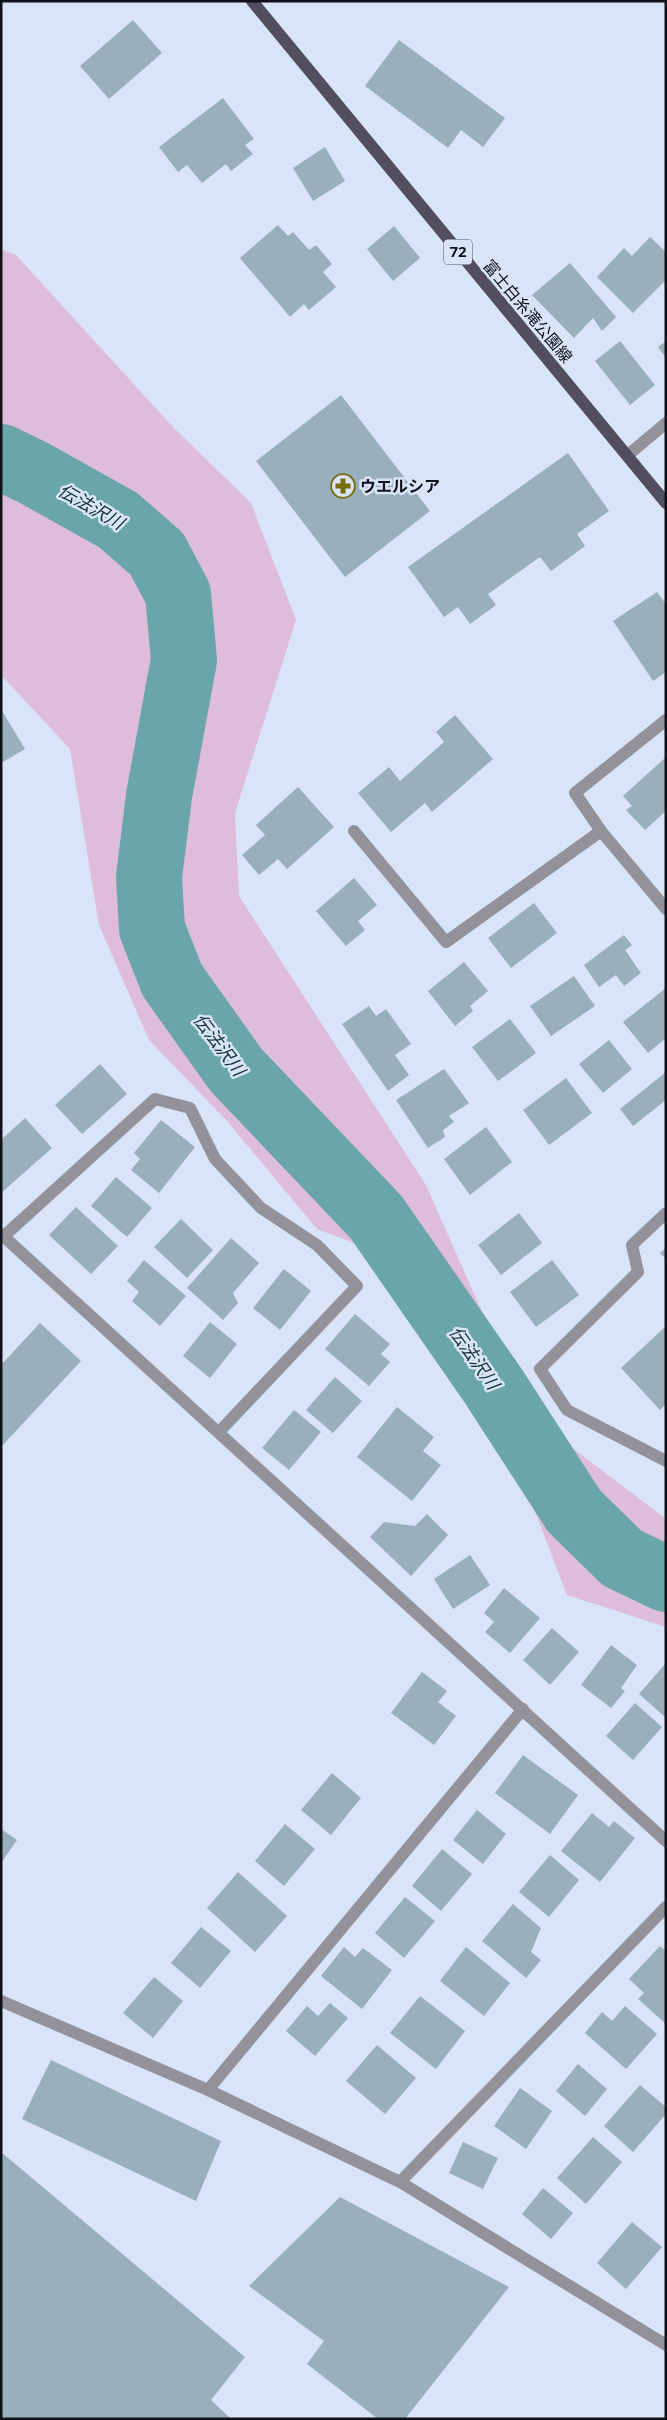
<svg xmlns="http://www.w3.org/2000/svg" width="667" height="2420" font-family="'Noto Sans','Noto Sans JP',sans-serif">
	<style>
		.green { fill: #debddb }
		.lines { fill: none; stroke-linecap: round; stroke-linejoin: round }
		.river { stroke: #6aa6a9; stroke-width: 66 }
		.building { fill: #99afbc }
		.minor { stroke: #93919a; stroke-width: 12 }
		.primary { stroke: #524e5e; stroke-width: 12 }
		.labels { text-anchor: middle; stroke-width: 5; stroke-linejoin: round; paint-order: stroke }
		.shield { fill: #dae4f9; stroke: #4b505c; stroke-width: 1 }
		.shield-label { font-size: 15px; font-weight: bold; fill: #0e1118 }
		.street-label { font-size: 16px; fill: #0e1118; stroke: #dae4f9 }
		.poi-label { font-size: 16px; font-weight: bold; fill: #0e1118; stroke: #dae4f9; text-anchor: start }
		.water-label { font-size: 18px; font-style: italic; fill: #133334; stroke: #dae4f9 }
	</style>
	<rect width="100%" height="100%" fill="#dae4f9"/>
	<path class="green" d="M1,249L16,255L172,426L251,503L296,620L235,813L239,896L426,1185L487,1323L549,1430L666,1519V1627L567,1595L527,1491L459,1368L359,1245L317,1229L228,1122L149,1040L99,925L70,749L1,675Z"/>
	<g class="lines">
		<path class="river" d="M1,457L34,473L118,520L157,554L178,594L184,660L159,796L149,877L152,929L172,980L236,1070L376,1217L494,1387L574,1511L622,1558L666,1579"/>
	</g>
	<g class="building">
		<path d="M133,20L162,53L109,99L80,66Z"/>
		<path d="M399,40L505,118L483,147L461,130L448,148L365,86Z"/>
		<path d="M223,98L254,139L245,145L253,154L231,171L226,164L202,183L187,165L178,172L159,147Z"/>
		<path d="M325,147L345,181L313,201L293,168Z"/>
		<path d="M278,225L288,236L293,232L309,250L316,245L332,264L323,272L336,287L309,310L304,304L290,317L240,258Z"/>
		<path d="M394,226L420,258L393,281L367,249Z"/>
		<path d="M650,237L666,252V280L633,313L597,277L624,248L632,256Z"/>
		<path d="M570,263L616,317L602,331L593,318L574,338L532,295Z"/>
		<path d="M620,341L655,385L630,405L595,361Z"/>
		<path d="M666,341V358L658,347Z"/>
		<path d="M341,395L430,511L345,577L256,461Z"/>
		<path d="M568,453L609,511L577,534L585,546L551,571L540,557L488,594L496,605L470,624L458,607L444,617L408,567Z"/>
		<path d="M657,592L666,604V672L653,681L613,621Z"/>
		<path d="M1,709L25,749L1,763Z"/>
		<path d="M455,715L493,759L432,812L425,803L391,832L358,793L389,767L400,781L444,742L436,732Z"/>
		<path d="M666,757V811L645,830L626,810L632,806L623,796Z"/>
		<path d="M298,787L334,827L287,869L278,859L259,875L242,855L265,835L256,825Z"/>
		<path d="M354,878L377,905L358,921L365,930L346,946L316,911Z"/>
		<path d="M534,903L557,933L511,968L488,938Z"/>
		<path d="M624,935L632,945L625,950L641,973L624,986L616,975L599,987L584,965Z"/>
		<path d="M464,962L488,991L470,1006L473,1011L455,1026L428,991Z"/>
		<path d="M574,976L595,1006L551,1036L530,1006Z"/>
		<path d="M666,988V1038L648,1053L623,1022Z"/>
		<path d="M369,1006L376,1016L386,1009L411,1044L395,1055L409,1075L388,1091L342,1024Z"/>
		<path d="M510,1019L536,1053L498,1081L472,1047Z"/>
		<path d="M609,1040L632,1069L603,1093L579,1064Z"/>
		<path d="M100,1064L127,1094L82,1134L55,1105Z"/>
		<path d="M444,1069L469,1103L449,1116L454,1122L443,1130L445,1137L428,1148L396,1100Z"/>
		<path d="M666,1072V1100L633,1126L620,1109Z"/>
		<path d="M566,1078L592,1113L549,1145L523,1110Z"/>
		<path d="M25,1118L52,1148L1,1193V1140Z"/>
		<path d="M161,1120L195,1147L159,1193L131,1170L140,1159L134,1153Z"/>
		<path d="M486,1127L512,1162L470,1195L444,1159Z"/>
		<path d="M116,1177L152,1208L127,1237L91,1206Z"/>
		<path d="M76,1207L118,1246L91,1274L49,1235Z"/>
		<path d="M519,1213L542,1243L501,1275L478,1245Z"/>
		<path d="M181,1219L213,1250L187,1278L154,1247Z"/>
		<path d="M231,1238L259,1263L233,1293L238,1303L223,1320L187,1288Z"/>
		<path d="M666,1248V1259L660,1253Z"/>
		<path d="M144,1260L186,1296L160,1326L132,1301L139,1292L127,1281Z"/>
		<path d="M552,1260L579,1295L536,1327L510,1292Z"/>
		<path d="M284,1269L311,1291L280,1330L253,1308Z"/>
		<path d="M355,1314L390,1344L381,1354L390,1362L369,1386L325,1349Z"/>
		<path d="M210,1322L237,1344L210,1378L183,1356Z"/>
		<path d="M40,1323L81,1361L1,1447V1365Z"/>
		<path d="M666,1326V1404L660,1410L621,1368Z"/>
		<path d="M335,1377L362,1401L333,1433L306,1410Z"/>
		<path d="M397,1407L434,1437L423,1451L441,1465L412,1501L357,1457Z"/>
		<path d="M294,1410L321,1432L289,1470L262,1448Z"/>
		<path d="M427,1514L448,1535L411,1576L370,1537L384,1522L415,1526Z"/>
		<path d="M470,1555L490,1585L453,1609L434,1579Z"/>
		<path d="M504,1588L540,1618L510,1653L485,1632L494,1622L484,1613Z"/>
		<path d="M552,1628L579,1652L550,1685L523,1660Z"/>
		<path d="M611,1645L637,1665L621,1688L625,1691L611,1708L581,1685Z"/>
		<path d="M666,1663V1718L639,1694Z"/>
		<path d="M422,1672L447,1691L438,1702L456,1716L434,1745L391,1713Z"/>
		<path d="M635,1703L662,1727L633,1760L606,1736Z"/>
		<path d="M523,1755L578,1795L550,1834L495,1793Z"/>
		<path d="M332,1773L361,1798L331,1835L301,1810Z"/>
		<path d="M477,1810L506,1834L483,1864L453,1840Z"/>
		<path d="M592,1813L609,1827L614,1821L635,1838L600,1882L561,1851Z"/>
		<path d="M285,1824L315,1849L284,1886L255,1861Z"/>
		<path d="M1,1829L17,1840L1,1863Z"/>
		<path d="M442,1849L472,1874L441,1911L412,1886Z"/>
		<path d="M550,1855L579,1880L549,1917L519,1892Z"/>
		<path d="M238,1872L287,1916L255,1952L207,1908Z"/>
		<path d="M405,1897L435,1921L404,1958L375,1933Z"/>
		<path d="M513,1904L541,1928L531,1952L541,1960L526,1978L482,1941Z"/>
		<path d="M201,1927L231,1951L200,1988L171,1963Z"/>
		<path d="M660,1946L666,1951V2024L638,1999L644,1993L629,1979Z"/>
		<path d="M344,1947L355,1957L363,1948L392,1970L362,2009L321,1976Z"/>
		<path d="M466,1947L510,1983L484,2016L440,1981Z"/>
		<path d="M154,1977L183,2001L153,2038L123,2013Z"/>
		<path d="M420,1996L465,2031L436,2069L390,2033Z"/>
		<path d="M330,2003L348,2018L315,2056L286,2031L307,2006L318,2016Z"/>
		<path d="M625,2006L657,2034L626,2069L585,2033L602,2012L612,2021Z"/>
		<path d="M377,2045L416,2078L385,2114L346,2081Z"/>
		<path d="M51,2060L221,2141L196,2201L22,2119Z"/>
		<path d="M578,2064L607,2089L585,2116L556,2091Z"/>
		<path d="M640,2085L666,2107V2114L633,2152L604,2126Z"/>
		<path d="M520,2088L552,2111L526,2149L494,2126Z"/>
		<path d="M593,2137L622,2162L586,2204L557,2178Z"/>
		<path d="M463,2142L498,2158L483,2189L449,2173Z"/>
		<path d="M1,2152L245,2357L211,2400L231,2419H1Z"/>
		<path d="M543,2188L573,2213L551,2239L522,2214Z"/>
		<path d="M340,2197L509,2287L405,2419H378L307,2364L324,2341L249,2286Z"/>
		<path d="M632,2222L662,2247L626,2289L597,2263Z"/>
	</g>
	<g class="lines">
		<g class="minor">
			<path d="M628,455L666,423"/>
			<path d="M666,720L575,793L601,831L666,909"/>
			<path d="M354,831L446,942L601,831"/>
			<path d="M666,1213L632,1245L638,1272L540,1369L567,1410L666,1461"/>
			<path d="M1,1234L666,1841"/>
			<path d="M4,1236L155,1099L190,1108L215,1159L261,1208L317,1245L357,1286L219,1432"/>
			<path d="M1,2001L208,2090L400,2182L666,2345"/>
			<path d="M208,2090L523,1709"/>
			<path d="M400,2182L666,1907"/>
		</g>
		<path class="primary" d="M252,1L666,503"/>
	</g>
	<defs>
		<g id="pharmacy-ring" transform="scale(1.25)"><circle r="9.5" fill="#dae4f9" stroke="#776d0a" stroke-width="1.5"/><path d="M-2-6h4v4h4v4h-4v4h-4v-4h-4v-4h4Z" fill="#776d0a"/></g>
	</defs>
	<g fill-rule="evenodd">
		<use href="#pharmacy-ring" x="343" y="486"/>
	</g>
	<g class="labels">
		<rect class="shield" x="444" y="239.5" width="28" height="25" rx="4"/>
		<g class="shield-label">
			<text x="458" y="257">72</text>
		</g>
		<g class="street-label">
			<text transform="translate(528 311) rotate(50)" y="6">富士白糸滝公園線</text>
		</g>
		<g class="poi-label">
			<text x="360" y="492">ウエルシア</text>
		</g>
		<g class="water-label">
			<text transform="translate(91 507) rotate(30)" y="6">伝法沢川</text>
			<text transform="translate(219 1045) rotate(53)" y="6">伝法沢川</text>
			<text transform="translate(474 1358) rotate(55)" y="6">伝法沢川</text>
		</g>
	</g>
	<rect width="667" height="2420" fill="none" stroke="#0e1118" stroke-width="5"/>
</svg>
